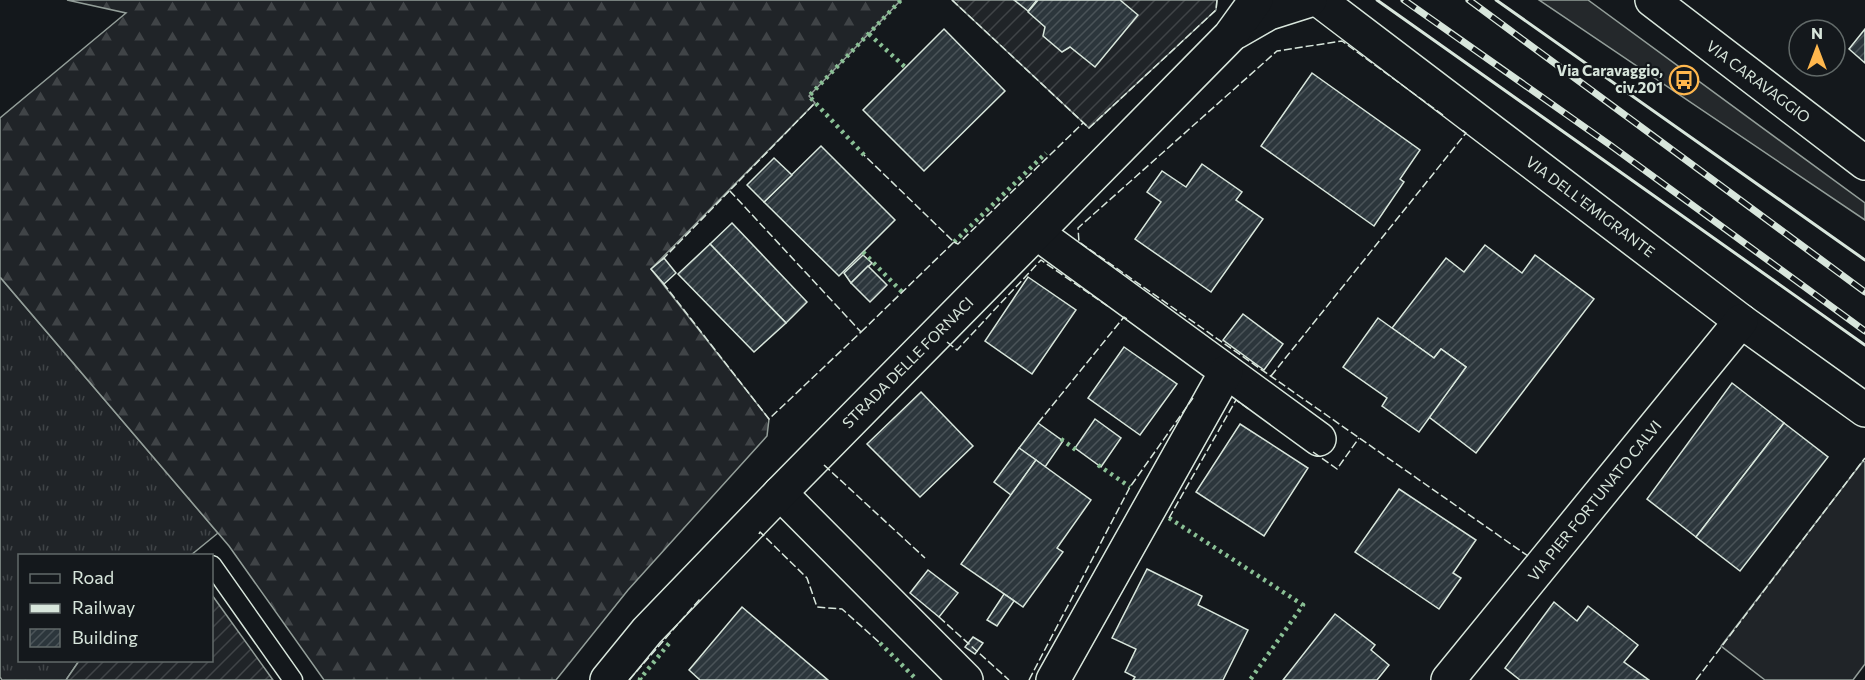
<svg xmlns="http://www.w3.org/2000/svg" width="1865" height="680" font-family="Commissioner,sans-serif">
	<style>
		.grass { fill: url(#grass-tufts); stroke: #939e99; stroke-width: 1.5 }
		.forest { fill: url(#forest-firs); stroke: #939e99; stroke-width: 1.5 }
		.garden { fill: url(#garden-furrows); stroke: #939e99; stroke-width: 1.5 }
		.pitch { fill: #202428; stroke: #939e99; stroke-width: 1.5 }
		.parking { fill: #24282b; stroke: #939e99; stroke-width: 1.5 }
		.building { fill: url(#building-hatch); stroke: #d8e6dc; stroke-width: 1.5 }
		.lines { fill: none; stroke-linecap: round; stroke-linejoin: round }
		.service-casing { stroke: #d8e6dc; stroke-width: 21 }
		.minor-casing { stroke: #d8e6dc; stroke-width: 36 }
		.tertiary-casing { stroke: #d8e6dc; stroke-width: 36 }
		.service { stroke: #14181c; stroke-width: 18 }
		.minor { stroke: #14181c; stroke-width: 33 }
		.tertiary { stroke: #14181c; stroke-width: 33 }
		.rail-casing { stroke: #d8e6dc; stroke-width: 7 }
		.rail { stroke: #14181c; stroke-width: 4.5; stroke-dasharray: 14; stroke-linecap: butt }
		.hedge { stroke: #8ac095; stroke-width: 4.5; stroke-dasharray: 3 4.5; stroke-linecap: butt }
		.fence { stroke: #d8e6dc; stroke-width: 1.5; stroke-dasharray: 8 3; stroke-linecap: butt }
		.wall { stroke: #d8e6dc; stroke-width: 3 }
		.labels { text-anchor: middle; stroke-width: 4.5; stroke-linejoin: round; paint-order: stroke }
		.poi-label { font-size: 15px; font-weight: bold; fill: #d8e6dc; stroke: #14181c; text-anchor: end }
		.street-label { font-size: 15px; fill: #d8e6dc; stroke: #14181c }
	</style>
	<defs>
		<pattern id="grass-tufts" width="24" height="20" patternUnits="userSpaceOnUse" patternTransform="scale(1.5)"><rect width="24" height="20" fill="#202428"/><path d="M3 7l-1-3M5 7V3M7 7l1-3M15 17l-1-3M17 17v-4M19 17l1-3" fill="none" stroke="#404447"/></pattern>
		<pattern id="forest-firs" width="22" height="20" patternUnits="userSpaceOnUse" patternTransform="scale(1.5)"><rect width="22" height="20" fill="#202428"/><path d="M5 1l3.5 6h-7zM16 11l3.5 6h-7z" fill="#404447"/></pattern>
		<pattern id="garden-furrows" width="10" height="10" patternUnits="userSpaceOnUse" patternTransform="scale(1.5)"><rect width="10" height="10" fill="#202428"/><path d="M-1 1l2-2M0 10L10 0M9 11l2-2" fill="none" stroke="#404447"/></pattern>
		<pattern id="building-hatch" width="6" height="6" patternUnits="userSpaceOnUse" patternTransform="scale(1.5)"><rect width="6" height="6" fill="#2c363c"/><path d="M-1 1l2-2M0 6l6-6M5 7l2-2" fill="none" stroke="#4a5358"/></pattern>
	</defs>
	<rect width="100%" height="100%" fill="#14181c"/>
	<path class="grass" d="M0,277L218,533L191,555L20,556V660L79,661L66,680H2L0,677Z"/>
	<path class="forest" d="M67,0H901L809,96L815,103L651,269L769,419L767,436L628,590L556,680H324L229,546L0,277V118L126,13Z"/>
	<g class="garden">
		<path d="M952,0H1217L1216,10L1089,128Z"/>
		<path d="M212,595L273,680H66L79,661L212,660Z"/>
	</g>
	<path class="pitch" d="M1863,461L1865,462V664L1853,680H1765L1721,646Z"/>
	<path class="parking" d="M1539,0H1588L1865,203V220Z"/>
	<g class="building">
		<path d="M1014,0H1037L1028,11Z"/>
		<path d="M1038,0H1120L1138,15L1095,67L1070,47L1062,52L1043,36L1045,27L1028,12Z"/>
		<path d="M944,29L1005,91L924,171L863,110Z"/>
		<path d="M1865,29V63L1849,49Z"/>
		<path d="M1312,73L1420,150L1400,179L1404,182L1374,226L1261,146Z"/>
		<path d="M821,146L895,220L839,276L764,202Z"/>
		<path d="M774,158L792,175L764,202L747,185Z"/>
		<path d="M1202,164L1242,192L1236,200L1263,219L1211,292L1135,239L1161,202L1147,192L1162,171L1186,187Z"/>
		<path d="M732,223L807,302L786,323L710,244Z"/>
		<path d="M710,244L786,323L754,352L678,274Z"/>
		<path d="M1485,245L1522,273L1535,255L1594,299L1476,453L1429,417L1466,367L1441,349L1434,358L1392,328L1446,258L1464,272Z"/>
		<path d="M863,255L872,263L851,283L844,273Z"/>
		<path d="M664,258L676,273L664,284L651,269Z"/>
		<path d="M868,266L887,285L870,302L851,283Z"/>
		<path d="M1028,277L1076,310L1032,374L985,341Z"/>
		<path d="M1243,314L1283,344L1264,370L1223,340Z"/>
		<path d="M1378,318L1434,358L1441,349L1466,367L1419,432L1382,406L1387,398L1343,367Z"/>
		<path d="M1124,347L1177,384L1140,435L1088,398Z"/>
		<path d="M1732,383L1784,423L1696,537L1647,499Z"/>
		<path d="M921,392L973,446L920,497L867,444Z"/>
		<path d="M1095,419L1121,438L1101,467L1075,448Z"/>
		<path d="M1038,423L1063,441L1045,467L1019,448Z"/>
		<path d="M1784,423L1828,457L1740,571L1696,537Z"/>
		<path d="M1240,424L1308,468L1264,536L1196,492Z"/>
		<path d="M1019,448L1036,460L1011,495L994,482Z"/>
		<path d="M1036,460L1091,500L1057,548L1063,552L1023,607L961,564Z"/>
		<path d="M1399,489L1476,540L1453,573L1461,578L1439,609L1355,552Z"/>
		<path d="M1147,569L1202,596L1198,605L1248,630L1223,680H1133L1135,677L1125,672L1136,649L1112,638Z"/>
		<path d="M928,570L958,593L939,617L910,593Z"/>
		<path d="M1004,594L1014,601L997,626L987,620Z"/>
		<path d="M1554,602L1577,621L1588,606L1638,645L1624,662L1649,680H1520L1505,668Z"/>
		<path d="M742,607L828,680H700L689,670Z"/>
		<path d="M1335,614L1375,645L1371,650L1389,665L1377,680H1283Z"/>
		<path d="M973,637L983,643L975,654L965,647Z"/>
	</g>
	<g class="lines">
		<g class="service-casing">
			<path id="service" d="M212,565L293,680"/>
		</g>
		<g class="minor-casing">
			<g id="minor">
				<path d="M1319,0L1741,321L1865,410"/>
				<path d="M1037,233L1319,439"/>
				<path d="M780,493L966,680"/>
				<path d="M1053,680L1226,372"/>
				<path d="M1448,680L1741,321"/>
			</g>
		</g>
		<g class="tertiary-casing">
			<g id="tertiary">
				<path d="M1652,0L1865,163"/>
				<path d="M1236,32L1269,13L1310,0"/>
				<path d="M607,680L647,631L780,493L1230,36L1256,0"/>
			</g>
		</g>
		<use href="#service" class="service"/>
		<use href="#minor" class="minor"/>
		<use href="#tertiary" class="tertiary"/>
		<g class="rail-casing">
			<g id="rail">
				<path d="M1404,0L1610,145L1865,331"/>
				<path d="M1469,0L1865,292"/>
			</g>
		</g>
		<use href="#rail" class="rail"/>
		<g class="hedge">
			<path d="M869,34L906,68"/>
			<path d="M864,155L809,96L901,0"/>
			<path d="M954,242L1046,153"/>
			<path d="M863,252L902,292"/>
			<path d="M1061,439L1076,450"/>
			<path d="M1098,465L1130,487"/>
			<path d="M1169,518L1303,605L1250,680"/>
			<path d="M880,643L917,680"/>
			<path d="M642,680L640,679L671,641"/>
		</g>
		<g class="fence">
			<path d="M952,0L1089,128L1216,10L1217,0"/>
			<path d="M1443,115L1342,41L1277,51L1078,228L1079,242L1528,556"/>
			<path d="M954,242L958,244L1083,123"/>
			<path d="M662,260L815,103"/>
			<path d="M663,283L769,419L861,332L729,190"/>
			<path d="M861,332L954,242L864,155"/>
			<path d="M947,342L957,350L1041,260L1109,307"/>
			<path d="M1271,376L1466,133L1462,130"/>
			<path d="M1038,423L1124,317L1127,319"/>
			<path d="M1313,452L1337,469L1359,438"/>
			<path d="M824,465L925,558"/>
			<path d="M1169,518L1236,400L1250,410"/>
			<path d="M759,534L760,532L807,578L817,607L842,609L880,643"/>
			<path d="M939,617L1009,680"/>
			<path d="M629,680L700,599"/>
			<path d="M1029,680L1130,487L1193,398"/>
			<path d="M1696,680L1865,458"/>
		</g>
		<g class="wall">
			<path d="M1377,0L1865,345"/>
			<path d="M1496,0L1865,260"/>
		</g>
	</g>
	<defs>
		<g id="bus-ring" transform="scale(1.5)"><circle r="9.5" fill="#14181c" stroke="#ffb74d" stroke-width="1.5"/><path d="M-5-6H5V4H4V6H2V4H-2V6H-4V4H-5ZM-3.5-4V0h7V-4ZM-3.5 1.2v1.5H-2V1.2ZM2 1.2v1.5H3.5V1.2Z" fill="#ffb74d"/></g>
	</defs>
	<g fill-rule="evenodd">
		<use href="#bus-ring" x="1684" y="80"/>
	</g>
	<g class="labels">
		<g class="poi-label">
			<text x="1663" y="76">Via Caravaggio,<tspan x="1663" dy="17">civ.201</tspan></text>
		</g>
		<g class="street-label">
			<text transform="translate(1758 82) rotate(37)" y="5">VIA CARAVAGGIO</text>
			<text transform="translate(1590 207) rotate(37)" y="5">VIA DELL'EMIGRANTE</text>
			<text transform="translate(908 363) rotate(-45)" y="5">STRADA DELLE FORNACI</text>
			<text transform="translate(1595 501) rotate(-51)" y="5">VIA PIER FORTUNATO CALVI</text>
		</g>
	</g>
	<rect x="18" y="554" width="195" height="108" fill="#14181c" stroke="#626a69" stroke-width="1.5"/>
	<rect x="30" y="574" width="30" height="9" fill="#14181c" stroke="#626a69" stroke-width="1.5"/>
	<text x="72" y="584" font-size="18" fill="#d8e6dc">Road</text>
	<rect x="30" y="604" width="30" height="9" fill="#d8e6dc" stroke="#626a69" stroke-width="1.5"/>
	<text x="72" y="614" font-size="18" fill="#d8e6dc">Railway</text>
	<rect x="30" y="629" width="30" height="18" fill="url(#building-hatch)" stroke="#626a69" stroke-width="1.5"/>
	<text x="72" y="644" font-size="18" fill="#d8e6dc">Building</text>
	<g transform="translate(1817 48)"><circle r="28" fill="#14181c" stroke="#626a69" stroke-width="1.5"/>
	<path d="M0-4.5L10 22L0 15L-10 22Z" fill="#ffb74d"/>
	<text y="-9" font-size="16" font-weight="bold" text-anchor="middle" fill="#d8e6dc">N</text>
	</g>
</svg>
